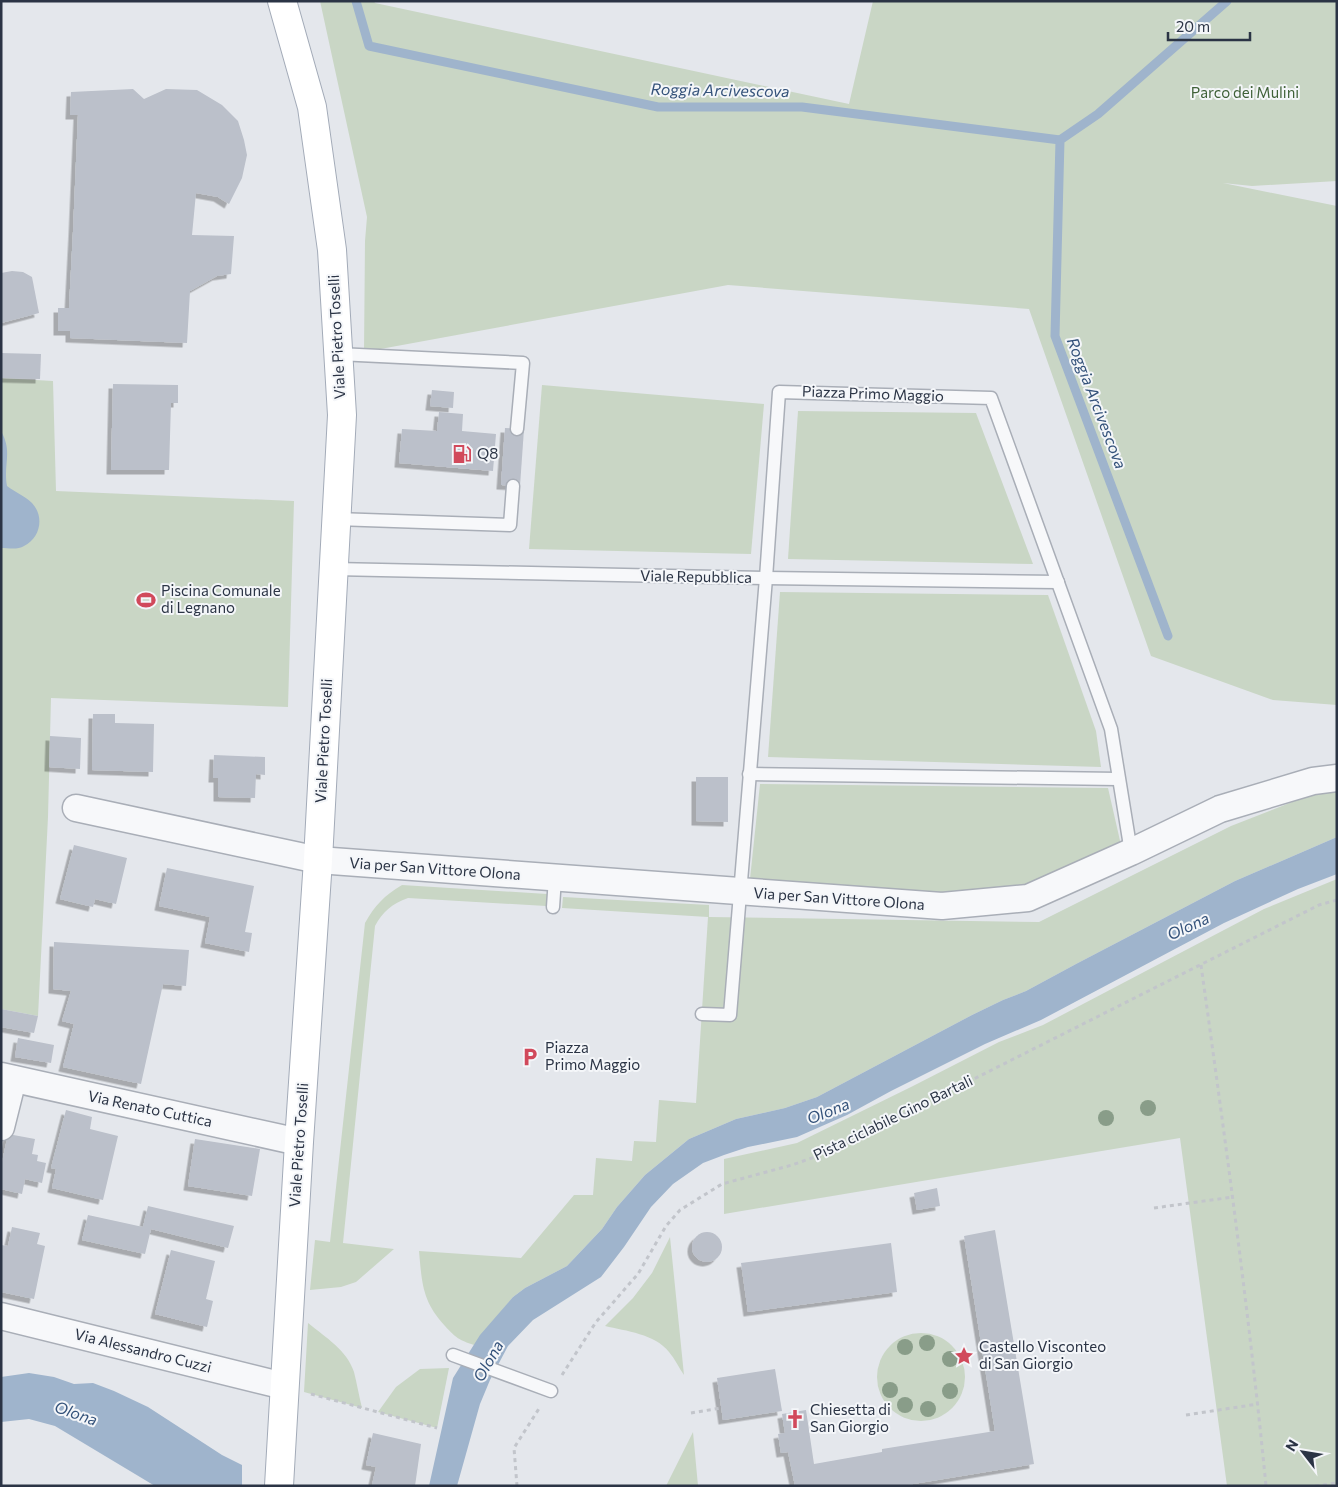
<svg xmlns="http://www.w3.org/2000/svg" width="1338" height="1487" font-family="Commissioner,sans-serif">
	<style>
		.green { fill: #c9d6c5 }
		.water { fill: #9fb4cc }
		.lines { fill: none; stroke-linecap: round; stroke-linejoin: round }
		.stream { stroke: #9fb4cc; stroke-width: 9 }
		.building { fill: #bbc0ca; filter: url(#shadow) }
		.service-casing { stroke: #a9aeb7; stroke-width: 15 }
		.minor-casing { stroke: #a9aeb7; stroke-width: 29 }
		.primary-casing { stroke: #a3abb8; stroke-width: 30 }
		.path { stroke: #c2c5cb; stroke-width: 3; stroke-dasharray: 4 4; stroke-linecap: butt }
		.service { stroke: #f7f8fa; stroke-width: 12 }
		.minor { stroke: #f7f8fa; stroke-width: 26 }
		.primary { stroke: #fff; stroke-width: 28 }
		.tree { fill: #899d89 }
		.labels { text-anchor: middle; stroke-width: 4; stroke-linejoin: round; paint-order: stroke }
		.park-label { font-size: 15px; fill: #3f6138; stroke: #f4f6f9 }
		.street-label { font-size: 15px; fill: #2b3445; stroke: #f4f6f9 }
		.poi-label { font-size: 15px; fill: #2b3445; stroke: #f4f6f9; text-anchor: start }
		.water-label { font-size: 16px; font-style: italic; fill: #34527a; stroke: #f4f6f9 }
	</style>
	<defs>
		<filter id="shadow"><feDropShadow dx="-4.5" dy="4.5" stdDeviation="0" flood-color="#0004"/></filter>
	</defs>
	<rect width="100%" height="100%" fill="#e4e7ec"/>
	<g class="green">
		<path d="M320,1H374L375,3L849,104L873,1H1337V181L1252,186L1223,183L1337,206V705L1273,700L1151,656L1029,309L728,285L364,352L365,241L367,217Z"/>
		<path d="M1,378L53,381L56,491L294,501L288,707L51,698L48,817L38,1016L1,1009Z"/>
		<path d="M542,385L764,404L751,554L529,549Z"/>
		<path d="M798,411L976,413L1033,564L788,559Z"/>
		<path d="M780,592L1048,595L1096,731L1101,767L768,757Z"/>
		<path d="M760,784L1108,788L1121,845L1028,884L946,895L750,879Z"/>
		<path d="M1337,791V837L1235,881L1076,964L1026,991L1003,1000L972,1015L817,1097L785,1108L736,1119L689,1139L645,1175L617,1207L602,1229L567,1266L525,1288L513,1297L474,1345C459,1340 456,1338 445,1326C422,1301 422,1283 419,1251L521,1258L574,1195H593L596,1158L632,1161L634,1141L656,1142L659,1100L696,1103L708,917L562,908L563,897L709,905V917L1039,922L1231,826L1310,795Z"/>
		<path d="M1337,879V1486H1227L1180,1138L724,1214V1159L797,1143L913,1086L999,1042L1043,1025L1264,909Z"/>
		<path d="M402,885L547,894L546,906L408,898C392,904 383,911 375,926L343,1243L394,1249L356,1282L341,1287L310,1290L315,1240L330,1242L365,923C375,905 384,896 402,885Z"/>
		<path d="M670,1237L684,1375C679,1368 675,1359 669,1352C655,1334 626,1331 605,1326L633,1298L652,1273Z"/>
		<path d="M308,1323C325,1337 347,1350 354,1372C357,1384 359,1396 362,1408L304,1392Z"/>
		<circle cx="921" cy="1377" r="44"/>
		<path d="M449,1368L437,1428L378,1412L396,1387L420,1369Z"/>
		<path d="M693,1432L698,1486H666Z"/>
	</g>
	<g class="water">
		<path d="M1,431C13,452 3,464 7,486C15,492 25,496 32,503C45,517 40,538 24,546C18,550 8,548 1,548Z"/>
		<path d="M1337,837V874L1298,889L1224,923L1041,1020L985,1044L891,1091L847,1115L797,1137L748,1147L724,1155L703,1163L673,1184L651,1207L624,1247L601,1277L533,1320L508,1346L490,1380L480,1404L457,1486H429L453,1378L480,1335L513,1297L525,1288L567,1266L602,1229L617,1207L645,1175L689,1139L736,1119L785,1108L817,1097L972,1015L1003,1000L1026,991L1076,964L1235,881Z"/>
		<path d="M29,1373L54,1377L74,1384L93,1383L114,1391L148,1407L222,1455L242,1465V1486H155L55,1426L29,1419L1,1422V1377Z"/>
	</g>
	<g class="lines">
		<g class="stream">
			<path d="M356,1L369,46L658,107H802L1060,140"/>
			<path d="M1168,636L1055,336L1060,140L1098,114L1227,1"/>
		</g>
	</g>
	<g class="building">
		<path d="M133,89L144,99L166,89L197,90L222,105L238,121L244,140L247,155L242,178L229,204L218,197L196,193L192,235L234,236L231,274L217,276L190,291L187,343L70,338V331H58V308H69L73,232L78,115H70L71,92Z"/>
		<path d="M12,271L23,272L32,277L39,313L1,323V273Z"/>
		<path d="M1,353L41,354L40,379L1,378Z"/>
		<path d="M113,384L178,385V403H171L169,470H111Z"/>
		<path d="M432,390L454,392L453,408L430,406Z"/>
		<path d="M439,412L463,414L462,431L496,434L493,471L399,463L402,429L437,431Z"/>
		<path d="M505,428L524,429L520,486L501,485Z"/>
		<path d="M93,714H115V723L154,724L153,772L92,770Z"/>
		<path d="M50,736L81,738L80,769L49,767Z"/>
		<path d="M214,755L265,757V775L256,774L255,798L218,797V778H213Z"/>
		<path d="M696,777H728V822L696,821Z"/>
		<path d="M74,845L127,858L116,904L95,899L93,907L60,899Z"/>
		<path d="M167,868L254,886L245,932L252,933L249,952L205,943L210,917L159,906Z"/>
		<path d="M54,942L189,950L186,986L163,984L141,1084L63,1067L74,1024L62,1021L71,991L53,989Z"/>
		<path d="M1,1009L38,1016L34,1033L1,1027Z"/>
		<path d="M18,1038L54,1045L51,1063L15,1057Z"/>
		<path d="M66,1110L92,1117L90,1129L118,1136L103,1200L52,1188L56,1169L51,1168Z"/>
		<path d="M8,1134L35,1139L32,1154L38,1155L37,1161L46,1163L42,1183L25,1179L22,1194L1,1189V1167Z"/>
		<path d="M195,1139L260,1149L252,1196L188,1186Z"/>
		<path d="M937,1188L940,1206L917,1210L914,1193Z"/>
		<path d="M148,1206L234,1226L228,1248L151,1229L145,1254L82,1240L88,1215L143,1227Z"/>
		<path d="M12,1227L40,1233L37,1244L45,1246L34,1299L1,1292V1245L8,1246Z"/>
		<path d="M995,1230L1034,1464L901,1486H795L788,1452L781,1453L778,1434L785,1433L782,1414L806,1410L814,1464L882,1452V1449L995,1431L964,1236Z"/>
		<circle cx="707" cy="1247" r="15"/>
		<path d="M891,1243L897,1292L748,1312L741,1263Z"/>
		<path d="M171,1250L215,1261L206,1299L213,1301L207,1327L155,1314Z"/>
		<path d="M775,1369L782,1411L723,1420L717,1378Z"/>
		<path d="M373,1433L421,1444L415,1486L372,1485L376,1467L366,1465Z"/>
	</g>
	<g class="lines">
		<g class="service-casing">
			<g id="service">
				<path d="M338,354L523,363L517,429"/>
				<path d="M336,519L510,525L513,486"/>
				<path d="M334,569L766,578L1058,582"/>
				<path d="M749,774L1118,779"/>
				<path d="M553,907L555,878"/>
				<path d="M702,1014L730,1015L766,578L779,392L991,398L1111,729L1131,852"/>
				<path d="M453,1355L551,1391"/>
			</g>
		</g>
		<g class="minor-casing">
			<g id="minor">
				<path d="M76,808L318,860L942,906L1028,898L1131,852L1220,809L1313,781L1337,778"/>
				<path d="M1,1076L299,1142"/>
				<path d="M1,1127L13,1079"/>
				<path d="M1,1316L284,1386"/>
			</g>
		</g>
		<g class="primary-casing">
			<path id="primary" d="M279,1486L299,1142L318,860L342,415L332,250L312,107L282,1"/>
		</g>
		<g class="path">
			<path d="M1201,965C1225,1138 1249,1312 1266,1486"/>
			<path d="M1154,1208L1233,1197"/>
			<path d="M562,1375L596,1322L638,1274L666,1226L680,1210L722,1184L792,1165L829,1152L1319,905L1337,900"/>
			<path d="M311,1394L437,1428"/>
			<path d="M691,1413L721,1408"/>
			<path d="M1186,1415L1258,1404"/>
			<path d="M517,1486L514,1448L540,1407"/>
			<path d="M1315,1486L1337,1483"/>
		</g>
		<use href="#service" class="service"/>
		<use href="#minor" class="minor"/>
		<use href="#primary" class="primary"/>
	</g>
	<g class="tree">
		<circle cx="1148" cy="1108" r="8"/>
		<circle cx="1106" cy="1118" r="8"/>
		<circle cx="927" cy="1343" r="8"/>
		<circle cx="905" cy="1347" r="8"/>
		<circle cx="950" cy="1359" r="8"/>
		<circle cx="890" cy="1390" r="8"/>
		<circle cx="950" cy="1391" r="8"/>
		<circle cx="905" cy="1405" r="8"/>
		<circle cx="928" cy="1409" r="8"/>
	</g>
	<defs>
		<g id="fuel-bare" transform="scale(1.5)"><path d="M-5.5-6h7V0h2V4h1.3V-2.5L3-4.5l.8-.8L6-3V5H2.5V1h-1V6h-7ZM-4.2-4.7v3.2H.2V-4.7Z" fill="#d1495b" stroke="#f4f6f9" stroke-width="2.5" paint-order="stroke"/></g>
		<g id="stadium-bare" transform="scale(1.5)"><path d="M0-5a6.5 5 0 1 0 0 10a6.5 5 0 1 0 0-10ZM-3.5-1.8h7v3.6h-7Z" fill="#d1495b" stroke="#f4f6f9" stroke-width="2.5" paint-order="stroke"/></g>
		<g id="parking-bare" transform="scale(1.5)"><path d="M-3.5-5.5H1a3.5 3.5 0 0 1 0 7H-1V5.5H-3.5ZM-1-3.4V-.6H.8a1.4 1.4 0 0 0 0-2.8Z" fill="#d1495b" stroke="#f4f6f9" stroke-width="2.5" paint-order="stroke"/></g>
		<g id="sight-bare" transform="scale(1.5)"><path d="M0-6L1.8-2.2L6-1.7L2.9 1.2L3.7 5.4L0 3.3L-3.7 5.4L-2.9 1.2L-6-1.7L-1.8-2.2Z" fill="#d1495b" stroke="#f4f6f9" stroke-width="2.5" paint-order="stroke"/></g>
		<g id="church-bare" transform="scale(1.5)"><path d="M-1.2-6h2.4v3.5h3.3v2.4h-3.3V6h-2.4V-.1h-3.3v-2.4h3.3Z" fill="#d1495b" stroke="#f4f6f9" stroke-width="2.5" paint-order="stroke"/></g>
	</defs>
	<g fill-rule="evenodd">
		<use href="#fuel-bare" x="462" y="454"/>
		<use href="#stadium-bare" x="146" y="600"/>
		<use href="#parking-bare" x="530" y="1057"/>
		<use href="#sight-bare" x="964" y="1356"/>
		<use href="#church-bare" x="795" y="1419"/>
	</g>
	<g class="labels">
		<g class="park-label">
			<text x="1245" y="98">Parco dei Mulini</text>
		</g>
		<g class="street-label">
			<text transform="translate(337 337) rotate(-93)" y="5">Viale Pietro Toselli</text>
			<text transform="translate(873 394) rotate(2)" y="5">Piazza Primo Maggio</text>
			<text transform="translate(696 577) rotate(1)" y="5">Viale Repubblica</text>
			<text transform="translate(324 741) rotate(-87)" y="5">Viale Pietro Toselli</text>
			<text transform="translate(435 869) rotate(4)" y="5">Via per San Vittore Olona</text>
			<text transform="translate(839 899) rotate(4)" y="5">Via per San Vittore Olona</text>
			<text transform="translate(150 1109) rotate(12)" y="5">Via Renato Cuttica</text>
			<text transform="translate(893 1118) rotate(-26)" y="5">Pista ciclabile Gino Bartali</text>
			<text transform="translate(299 1145) rotate(-86)" y="5">Viale Pietro Toselli</text>
			<text transform="translate(143 1351) rotate(14)" y="5">Via Alessandro Cuzzi</text>
		</g>
		<g class="poi-label">
			<text x="477" y="459">Q8</text>
			<text x="161" y="596">Piscina Comunale<tspan x="161" dy="17">di Legnano</tspan></text>
			<text x="545" y="1053">Piazza<tspan x="545" dy="17">Primo Maggio</tspan></text>
			<text x="979" y="1352">Castello Visconteo<tspan x="979" dy="17">di San Giorgio</tspan></text>
			<text x="810" y="1415">Chiesetta di<tspan x="810" dy="17">San Giorgio</tspan></text>
		</g>
		<g class="water-label">
			<text transform="translate(720 90) rotate(1)" y="6">Roggia Arcivescova</text>
			<text transform="translate(1097 403) rotate(69)" y="6">Roggia Arcivescova</text>
			<text transform="translate(1188 926) rotate(-25)" y="6">Olona</text>
			<text transform="translate(828 1111) rotate(-22)" y="6">Olona</text>
			<text transform="translate(488 1361) rotate(-61)" y="6">Olona</text>
			<text transform="translate(76 1413) rotate(19)" y="6">Olona</text>
		</g>
	</g>
	<rect width="1338" height="1487" fill="none" stroke="#2b3445" stroke-width="5"/>
	<g transform="translate(1303 1452) rotate(301)" stroke="#f4f6f9" stroke-width="4" paint-order="stroke">
	<path d="M0-4L9 19L0 12L-9 19Z" fill="#2b3445"/>
	<text y="-8" font-size="14" font-weight="bold" text-anchor="middle" fill="#2b3445">N</text>
	</g>
	<path d="M1168 32v8h82v-8" fill="none" stroke="#2b3445" stroke-width="2.5"/>
	<text x="1176" y="32" font-size="15" fill="#2b3445" stroke="#f4f6f9" stroke-width="4" paint-order="stroke">20 m</text>
</svg>
